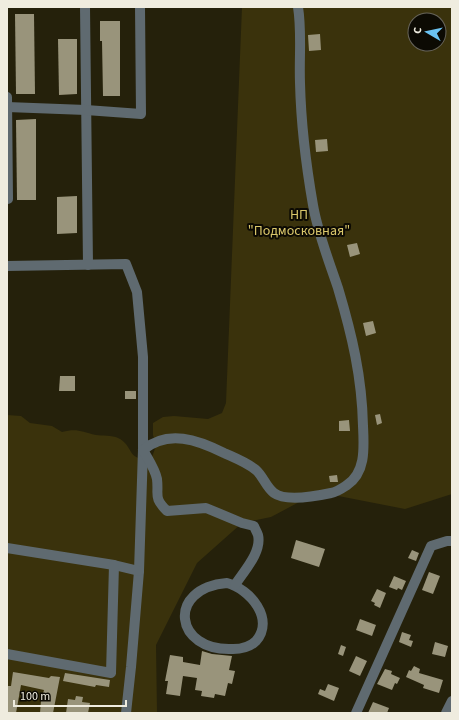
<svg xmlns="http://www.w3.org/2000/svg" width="459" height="720" font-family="'Source Sans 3',sans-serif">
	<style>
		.green { fill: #3a320c; fill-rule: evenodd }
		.building { fill: #99947b }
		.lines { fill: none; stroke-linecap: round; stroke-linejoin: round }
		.minor { stroke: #5f6a70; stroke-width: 10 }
		.labels { text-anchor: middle; stroke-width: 4; stroke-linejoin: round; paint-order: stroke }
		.park-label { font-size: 14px; fill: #dac76b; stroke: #0c0a03 }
	</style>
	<rect width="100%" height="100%" fill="#25210b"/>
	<path class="green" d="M242,7H452V494L405,509L318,492L271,517L242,523L197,563L156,645L157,713H7V415L21,416L30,423L52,426L62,432C78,428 81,432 96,435C102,436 112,435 118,438C135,446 126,463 152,457L156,446L153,435V423L163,417L174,416L208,419L222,413L226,403ZM415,20H439V44H415Z"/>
	<g class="building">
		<path d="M15,14H34L35,94H16Z"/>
		<path d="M100,21H120V96H103L102,41H100Z"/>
		<path d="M320,34L321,50L309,51L308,35Z"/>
		<path d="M58,39H77V94L59,95Z"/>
		<path d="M36,119V200H17L16,120Z"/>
		<path d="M327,139L328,151L316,152L315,140Z"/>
		<path d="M77,196V233L57,234V197Z"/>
		<path d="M357,243L360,254L350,257L347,245Z"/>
		<path d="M373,321L376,333L366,336L363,323Z"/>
		<path d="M60,376H75V391H59Z"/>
		<rect x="125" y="391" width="11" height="8"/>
		<path d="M380,414L382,423L377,425L375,415Z"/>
		<path d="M349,420L350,431H339V421Z"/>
		<path d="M337,475L338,482H330L329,476Z"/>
		<path d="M296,540L325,549L319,567L291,558Z"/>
		<path d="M412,550L419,553L416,561L408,558Z"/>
		<path d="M429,572L440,576L433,594L422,590Z"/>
		<path d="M394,576L406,581L402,590L398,588L397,590L389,587Z"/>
		<path d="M377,589L386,593L380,608L374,605L375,603L371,601Z"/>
		<path d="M360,619L376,625L372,636L356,630Z"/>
		<path d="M402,632L411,635L409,640L413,641L411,647L399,642Z"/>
		<path d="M435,642L448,646L445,657L432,654Z"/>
		<path d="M341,645L346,647L343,656L338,654Z"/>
		<path d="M202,651L212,654L232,656L229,670L235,671L232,684L228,683L225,696L215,694L214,698L201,696L202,691L195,690L197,678L183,676L180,696L166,694L168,681H165L170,655L183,657V662L200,665Z"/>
		<path d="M356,656L367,661L360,676L349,671Z"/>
		<path d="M414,666L420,669L419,673L443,680L439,693L423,688L424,685L406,677L409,670L411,671Z"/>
		<path d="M385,669L392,671L391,674L400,678L397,684L395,683L392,690L377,684Z"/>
		<path d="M13,672L49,678L51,676L60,677L53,713H40L41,701L44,690L21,685L16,713H7V686H11Z"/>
		<path d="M65,673L110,680L109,687L96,685L95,687L63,681Z"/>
		<path d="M328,684L339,688L334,701L318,694L320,689L325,691Z"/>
		<path d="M76,696L83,697L82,702L90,703L88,713H66L68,699L75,700Z"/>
		<path d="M373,702L389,708L387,713H368Z"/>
	</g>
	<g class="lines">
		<g class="minor">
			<path d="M85,7L88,265"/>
			<path d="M7,97L8,199"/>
			<path d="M7,107L86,110L141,114L140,7"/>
			<path d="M7,266L126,264L137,292L143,357V450L139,571L131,667L126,713"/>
			<path d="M7,548L114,565L139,571"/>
			<path d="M227,583C250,589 275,619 256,641C250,647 241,649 233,649C174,652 166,588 227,583Z"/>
			<path d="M235,585C244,571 262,552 258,535C257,532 255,529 254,526L242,523L206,508L167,511C153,497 159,496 157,479C155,469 148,459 143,450C168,429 198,440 224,453C235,458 246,462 256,470C263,476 266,487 274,493C286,502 317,496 331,493C337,492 341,489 347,485C366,472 364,448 363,426C362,377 352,335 338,288C329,261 318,234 313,205C306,165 301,123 300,83C299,57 302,32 298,7"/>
			<path d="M7,654L111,673L114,565"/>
			<path d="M356,713L431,546L447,541H452"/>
			<path d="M446,713L452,701"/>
		</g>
	</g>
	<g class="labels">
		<g class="park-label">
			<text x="299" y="219">НП<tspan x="299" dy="16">"Подмосковная"</tspan></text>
		</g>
	</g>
	<rect width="459" height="720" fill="none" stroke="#efecdf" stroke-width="16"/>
	<g transform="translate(427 32) rotate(279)"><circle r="19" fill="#0c0a03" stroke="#67645b"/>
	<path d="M0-3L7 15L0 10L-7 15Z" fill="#6bc3f2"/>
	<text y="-6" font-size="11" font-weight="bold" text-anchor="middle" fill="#efecdf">С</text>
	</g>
	<path d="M14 700v6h112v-6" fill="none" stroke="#efecdf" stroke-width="2"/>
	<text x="20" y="700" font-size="12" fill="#efecdf" stroke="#0c0a03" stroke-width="3" paint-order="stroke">100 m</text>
</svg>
